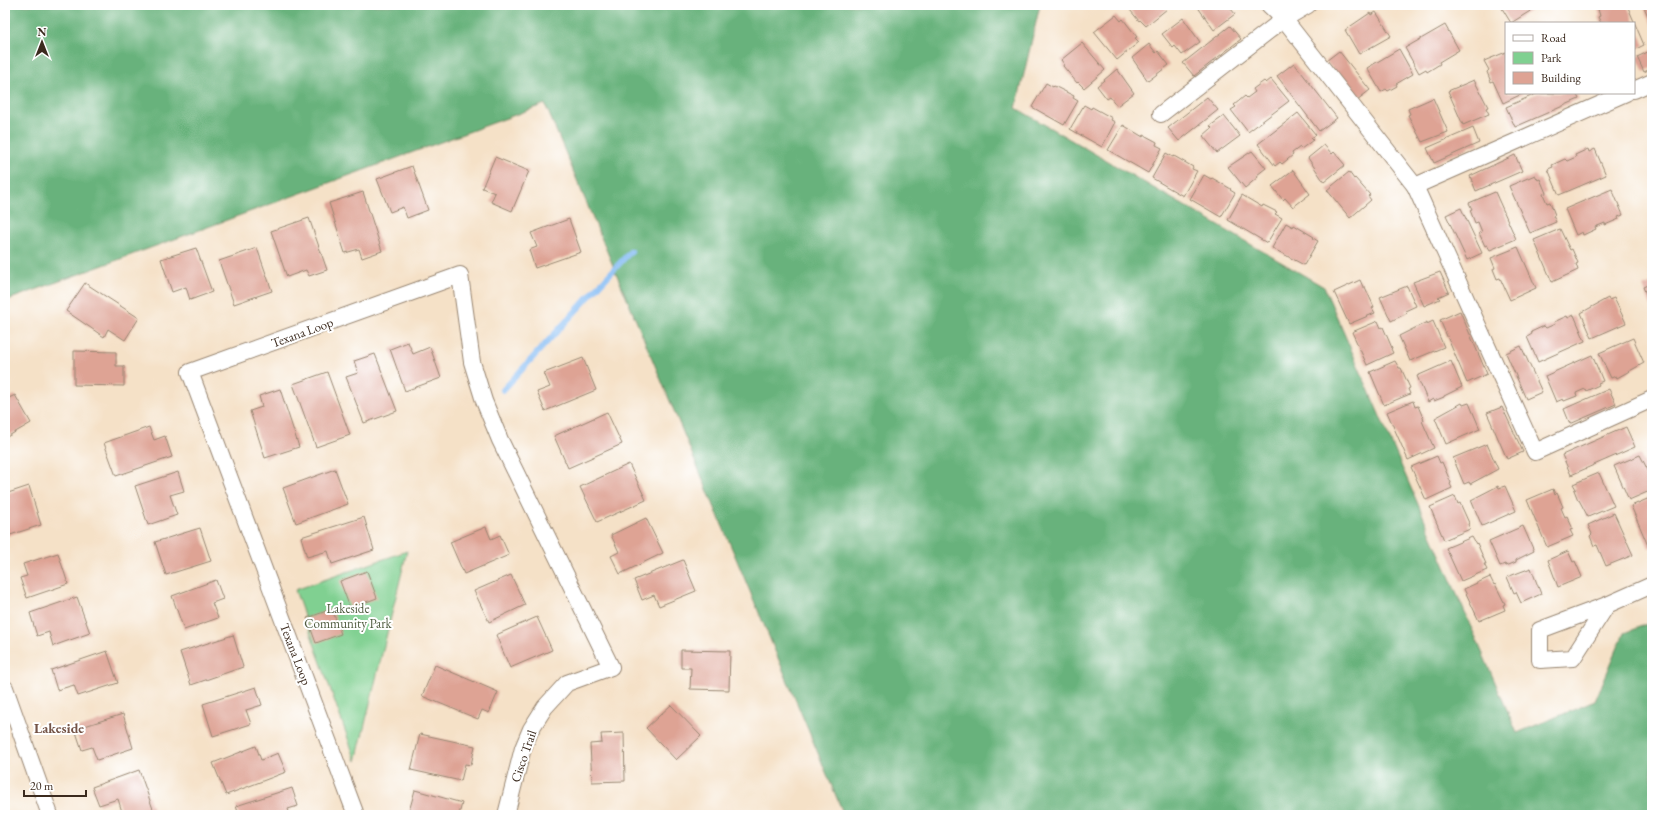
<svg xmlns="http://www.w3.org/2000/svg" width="1657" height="820" font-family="'EB Garamond',serif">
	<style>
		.green { fill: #80d091; stroke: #5e7d58 }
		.forest { fill: #68b27b; stroke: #526e4c }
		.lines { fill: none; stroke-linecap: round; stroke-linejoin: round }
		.stream { stroke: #84bcf4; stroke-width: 6 }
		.building { fill: #dea394 }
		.street-casing { stroke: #988672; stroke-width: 18 }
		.street { stroke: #fff; stroke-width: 16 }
		.labels { text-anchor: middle; stroke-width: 4; stroke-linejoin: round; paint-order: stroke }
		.street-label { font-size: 13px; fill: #3b2a1e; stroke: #fff }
		.park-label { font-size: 13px; fill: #505c40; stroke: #fff }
		.neighbourhood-label { font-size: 14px; font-weight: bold; fill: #745447; stroke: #fff }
	</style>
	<rect width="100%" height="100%" fill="#fff"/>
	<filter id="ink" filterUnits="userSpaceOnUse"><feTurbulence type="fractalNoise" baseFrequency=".025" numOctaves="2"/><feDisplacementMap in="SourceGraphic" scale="8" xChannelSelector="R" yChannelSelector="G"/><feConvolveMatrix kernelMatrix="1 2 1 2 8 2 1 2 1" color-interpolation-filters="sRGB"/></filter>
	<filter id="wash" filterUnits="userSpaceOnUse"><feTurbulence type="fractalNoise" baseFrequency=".012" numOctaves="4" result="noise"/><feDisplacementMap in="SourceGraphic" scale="16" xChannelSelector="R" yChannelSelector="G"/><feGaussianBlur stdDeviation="0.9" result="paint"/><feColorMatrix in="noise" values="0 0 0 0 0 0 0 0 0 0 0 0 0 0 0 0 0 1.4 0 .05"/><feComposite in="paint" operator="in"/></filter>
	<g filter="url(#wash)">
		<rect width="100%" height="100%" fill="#f5e1c7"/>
		<path class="green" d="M407,551L356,761L295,590Z"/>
		<path class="forest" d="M5,5H1040L1016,108L1324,287L1517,733L1595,701L1624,633L1652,622V815H844L545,104L5,301Z"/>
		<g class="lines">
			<path class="stream" d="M503,390L631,251"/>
		</g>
		<g id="blocks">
			<g class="building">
				<path d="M1126,5H1164L1167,9L1146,26L1140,20L1139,21Z"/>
				<path d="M1199,5H1228L1235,14L1214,30L1197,6Z"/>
				<path d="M1500,5H1533L1535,8L1511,23Z"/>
				<path d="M1608,5H1627L1644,45L1634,50V23H1601L1598,17L1600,16L1598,9Z"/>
				<path d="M1643,5H1652V25Z"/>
				<path d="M1376,12L1391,36L1359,54L1345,30L1370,13L1371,15Z"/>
				<path d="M1116,15L1121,21L1123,19L1137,37L1135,38L1139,42L1117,60L1094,32Z"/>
				<path d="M1183,18L1200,42L1182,55L1175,46L1173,48L1162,34Z"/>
				<path d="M1445,25L1459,50L1439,62L1440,64L1427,72L1426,69L1419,73L1405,48Z"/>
				<path d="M1230,26L1241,39L1194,76L1183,63Z"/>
				<path d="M1082,43L1105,70L1084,88L1078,82L1077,83L1063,66L1064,64L1061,60Z"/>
				<path d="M1149,44L1156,53L1158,51L1169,65L1148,81L1132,58Z"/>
				<path d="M1399,49L1413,74L1396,84L1397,86L1388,91L1386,89L1381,92L1367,68Z"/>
				<path d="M1652,50V68L1644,72L1637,57Z"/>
				<path d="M1339,51L1370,90L1357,100L1326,61Z"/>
				<path d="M1506,52V93H1524L1503,103L1493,81L1491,82L1487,72L1489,70L1484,61Z"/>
				<path d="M1294,63L1337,118L1319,131L1277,76Z"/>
				<path d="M1117,69L1134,93L1117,106L1110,97L1107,99L1097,86Z"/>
				<path d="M1271,79L1289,101L1248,132L1231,110L1236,107L1234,105L1245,96L1247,98L1255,92L1253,89L1264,81L1266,83Z"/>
				<path d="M1474,80L1488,107L1486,108L1489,114L1463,125L1448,91Z"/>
				<path d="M1046,83L1053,87L1054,86L1074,96L1073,98L1078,101L1064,125L1032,107Z"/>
				<path d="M1538,93H1576L1579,99L1515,127L1506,107Z"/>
				<path d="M1207,97L1218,110L1179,141L1168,128Z"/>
				<path d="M1433,98L1448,132L1422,142L1408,115L1410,114L1408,109Z"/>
				<path d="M1084,105L1091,109L1092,107L1112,118L1111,120L1115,122L1102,147L1070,129Z"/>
				<path d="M1298,113L1316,135L1311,138L1313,140L1301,149L1300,147L1292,153L1293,155L1282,164L1280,162L1275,166L1258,144Z"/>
				<path d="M1224,116L1240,136L1217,153L1203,136L1212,128L1210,126Z"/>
				<path d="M1123,125L1143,137L1144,135L1157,142L1156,145L1162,148L1148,173L1108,150Z"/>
				<path d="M1473,128L1479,143L1434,163L1427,148Z"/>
				<path d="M1324,145L1332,154L1334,152L1345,165L1324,182L1308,158Z"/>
				<path d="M1588,149L1589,152L1595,149L1606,175L1559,195L1548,169L1553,167L1552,165L1565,159L1567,161L1576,157L1575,155Z"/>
				<path d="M1252,151L1266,168L1257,175L1258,177L1245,188L1228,167Z"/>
				<path d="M1166,153L1173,157L1174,156L1193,167L1192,169L1197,171L1183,196L1152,178Z"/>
				<path d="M1515,155L1522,171L1476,191L1470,176Z"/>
				<path d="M495,157L529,171L512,211L491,202L495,193L482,188Z"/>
				<path d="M412,166L428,210L407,218L403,207L390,212L377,179Z"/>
				<path d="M1293,170L1310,194L1293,207L1285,198L1283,200L1272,186Z"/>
				<path d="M1349,172L1354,179L1355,178L1370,195L1368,196L1371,200L1350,218L1327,190Z"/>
				<path d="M1204,175L1211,179L1212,178L1231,189L1230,190L1235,193L1221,217L1190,199Z"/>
				<path d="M1535,175L1538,180L1540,179L1546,193L1543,194L1547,203L1550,202L1555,215L1553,216L1556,222L1530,233L1509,186Z"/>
				<path d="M1612,189L1623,215L1618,217L1619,219L1605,225V223L1595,227L1596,229L1583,235L1582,232L1576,235L1565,209Z"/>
				<path d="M363,192L382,251L362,258L359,249L345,253L329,203Z"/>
				<path d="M1495,192L1516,239L1490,250L1487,245L1485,246L1479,233L1482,232L1478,222L1475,223L1470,210L1472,209L1469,203Z"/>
				<path d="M1242,195L1262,207L1263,205L1277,212L1275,214L1282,218L1267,243L1228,220Z"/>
				<path d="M1461,208L1482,253L1467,260L1446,215Z"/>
				<path d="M309,218L327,270L309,276L306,270L287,277L271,231Z"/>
				<path d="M569,219L581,252L535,268L529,250L537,247L531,233Z"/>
				<path d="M1286,223L1293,227L1294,225L1314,237L1313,238L1318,241L1304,265L1272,248Z"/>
				<path d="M1560,229L1570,250L1572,249L1578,263L1576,264L1578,270L1552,282L1534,240Z"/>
				<path d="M1518,247L1536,288L1510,300L1500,278L1497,279L1493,269L1495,268L1491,258Z"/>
				<path d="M196,248L212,292L190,300L186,287L172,292L161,259Z"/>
				<path d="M257,248L272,291L234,304L219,261Z"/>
				<path d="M1440,272L1449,292L1438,297L1440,299L1424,306L1413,282Z"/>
				<path d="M1360,280L1363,287H1365L1374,307L1372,308L1375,313L1349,324L1334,292Z"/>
				<path d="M85,283L139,318L125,340L108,329L104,337L66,311Z"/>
				<path d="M1652,283V308L1643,287Z"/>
				<path d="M1407,286L1416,306L1405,311L1407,313L1391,321L1380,297Z"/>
				<path d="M1608,298L1609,300L1614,298L1626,323L1592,338L1581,313Z"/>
				<path d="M1460,311L1487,374L1467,383L1440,320Z"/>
				<path d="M1574,315L1585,341L1538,362L1527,337L1532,334L1531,332L1544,326L1546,328L1555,324L1554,322L1567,316L1568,318Z"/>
				<path d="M1378,321L1381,328L1383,327L1392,348L1391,349L1393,353L1367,365L1352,332Z"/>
				<path d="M1433,321L1444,347L1410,361L1399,336L1427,322V324Z"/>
				<path d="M1633,338L1644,363L1617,378L1616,376L1611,378L1599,353Z"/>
				<path d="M408,342L413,354L430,347L441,378L405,391L390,349Z"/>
				<path d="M1521,346L1542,392L1526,399L1506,353Z"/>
				<path d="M74,351L116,352V366H124V386L74,385Z"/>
				<path d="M375,354L397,411L364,423L346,377L358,373L354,361Z"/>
				<path d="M1592,355L1603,381L1598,383L1599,385L1586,391L1585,389L1576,393L1577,396L1564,401L1563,399L1556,402L1545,376Z"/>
				<path d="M583,358L596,390L545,411L537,392L550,387L544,373Z"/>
				<path d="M1395,361L1399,368H1401L1410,388L1408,389L1410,394L1384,405L1370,372Z"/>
				<path d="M1451,361L1462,387L1444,396V397L1434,401L1433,399L1428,402L1417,376Z"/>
				<path d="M327,372L350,435L316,447L293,384Z"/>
				<path d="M280,389L299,447L265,458L250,411L262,407L259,396Z"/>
				<path d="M1609,389L1616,404L1570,424L1564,409Z"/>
				<path d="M15,395L31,423L5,438V400Z"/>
				<path d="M1413,401L1415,407L1418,406L1424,420L1422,421L1434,448L1408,460L1387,412Z"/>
				<path d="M1462,403L1463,405L1469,403L1480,429L1446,444L1435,418Z"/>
				<path d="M1502,407L1523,452L1507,459L1487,413Z"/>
				<path d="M607,412L622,444L568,468L554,436Z"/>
				<path d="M149,427L154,440L165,436L172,457L116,476L104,443Z"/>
				<path d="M1626,427L1635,447L1571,475L1562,455Z"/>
				<path d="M1487,444L1498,469L1470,484L1469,482L1464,484L1453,458Z"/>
				<path d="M1640,455L1652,478V490L1629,500L1614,466Z"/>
				<path d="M1437,456L1440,463L1442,462L1451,483L1450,484L1452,488L1426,500L1411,467Z"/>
				<path d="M629,464L646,500L597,522L580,487Z"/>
				<path d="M335,469L348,504L296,523L283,488Z"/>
				<path d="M178,472L184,491L170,495L177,515L148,525L135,486Z"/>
				<path d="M1599,473L1614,506L1588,517L1579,500H1578L1574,490L1576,489L1573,484Z"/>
				<path d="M29,486L41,525L7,536L5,531V494Z"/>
				<path d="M1498,486L1499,488L1505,486L1516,511L1482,526L1471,500Z"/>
				<path d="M1553,489L1555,495L1557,493L1563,507L1561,508L1565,517L1567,516L1573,529L1570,530L1573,536L1547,547L1527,500Z"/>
				<path d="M1455,496L1458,504L1460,503L1469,523L1468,524L1470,529L1444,540L1430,507Z"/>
				<path d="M1652,497V547L1649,548L1631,506Z"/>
				<path d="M1614,513L1633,555L1606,566L1597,545L1594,546L1590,536L1592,534L1588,525Z"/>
				<path d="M364,517L374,550L332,564L328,551L307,557L301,537Z"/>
				<path d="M646,518L663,553L620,574L611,556L619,552L611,535Z"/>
				<path d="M1523,526L1534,551L1516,560V562L1506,566L1505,564L1500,566L1489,541Z"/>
				<path d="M486,527L491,539L500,535L509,555L464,574L450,542Z"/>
				<path d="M200,528L211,561L166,575L155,542Z"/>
				<path d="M1472,537L1476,544L1477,543L1486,564H1484L1487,570L1461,581L1446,548Z"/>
				<path d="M1568,551L1573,562L1575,561L1582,577L1558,587L1548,560Z"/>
				<path d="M58,553L68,584L27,598L20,578L27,576L23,564Z"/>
				<path d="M683,560L696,591L659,606L654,595L642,600L634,580Z"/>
				<path d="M1531,568L1541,594L1521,603L1516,592L1514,593L1507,577Z"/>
				<path d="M367,571L377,598L350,608L340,581Z"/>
				<path d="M511,575L525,605L489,622L474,591Z"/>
				<path d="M1490,577L1494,585L1495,584L1505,604L1503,605L1505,610L1479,621L1464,589Z"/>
				<path d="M216,580L223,599L212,603L218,618L184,630L172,596Z"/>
				<path d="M77,597L90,633L53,646L49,632L37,636L30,613Z"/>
				<path d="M332,609L341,634L316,643L307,618Z"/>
				<path d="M537,617L552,650L510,668L496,635Z"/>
				<path d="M233,635L243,667L191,685L180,652Z"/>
				<path d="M681,650L730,651L729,690L690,689L691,668H681Z"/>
				<path d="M107,651L118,683L78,696L74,685L57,690L51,670Z"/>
				<path d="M435,665L498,692L489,713L482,710L478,719L422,696Z"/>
				<path d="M256,687L262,705L246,710L251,724L213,736L203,704Z"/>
				<path d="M671,705L701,736L676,760L646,728Z"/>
				<path d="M123,714L133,748L97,760L92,747L82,750L75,729Z"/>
				<path d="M624,733L625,781L592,782L590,744L602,743L601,734Z"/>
				<path d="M420,734L475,746L471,765L465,764L461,781L411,770Z"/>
				<path d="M256,746L261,760L278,753L286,772L226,795L213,763Z"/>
				<path d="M139,770L153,809L137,815H123L118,799L99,805L92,787Z"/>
				<path d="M292,788L298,806L288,809L290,815H239L236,806Z"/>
				<path d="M415,790L462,803L459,815H408Z"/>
			</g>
		</g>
	</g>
	<g filter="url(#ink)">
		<use href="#blocks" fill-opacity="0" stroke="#988672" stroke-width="1"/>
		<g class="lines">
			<g class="street-casing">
				<g id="street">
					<path d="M1269,5L1284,19L1415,186L1535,452L1652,399"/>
					<path d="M1634,90L1652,82"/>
					<path d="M1161,114L1284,19L1308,5"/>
					<path d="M1415,186L1626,93"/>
					<path d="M1607,605L1573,658L1540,660V630L1607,605L1652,585"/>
					<path d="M5,688L50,815"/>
					<path d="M356,815L190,372L460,275L472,362L484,401L500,440L611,667L567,683L545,707L531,729L523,748L506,815"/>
				</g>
			</g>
			<use href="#street" class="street"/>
		</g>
	</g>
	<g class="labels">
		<g class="street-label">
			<text transform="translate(302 332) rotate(-20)" y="5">Texana Loop</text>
			<text transform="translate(296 654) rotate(69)" y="5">Texana Loop</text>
			<text transform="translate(523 756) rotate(-71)" y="5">Cisco Trail</text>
		</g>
		<g class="park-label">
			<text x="348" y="613">Lakeside<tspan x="348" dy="15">Community Park</tspan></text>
		</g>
		<g class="neighbourhood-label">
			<text x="59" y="733">Lakeside</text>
		</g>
	</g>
	<rect width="1657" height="820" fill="none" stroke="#fff" stroke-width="20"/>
	<rect x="1505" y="22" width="130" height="72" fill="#ffffff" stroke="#b1aaa5"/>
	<rect x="1513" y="35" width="20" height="6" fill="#ffffff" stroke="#b1aaa5"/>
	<text x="1541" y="42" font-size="12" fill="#3b2a1e">Road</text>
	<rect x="1513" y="52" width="20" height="12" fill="#80d091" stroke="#b1aaa5"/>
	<text x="1541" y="62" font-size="12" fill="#3b2a1e">Park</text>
	<rect x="1513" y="72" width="20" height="12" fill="#dea394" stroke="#b1aaa5"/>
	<text x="1541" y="82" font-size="12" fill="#3b2a1e">Building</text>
	<g transform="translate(42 42)" stroke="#ffffff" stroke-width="3" paint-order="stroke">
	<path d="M0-3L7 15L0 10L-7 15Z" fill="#3b2a1e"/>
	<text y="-6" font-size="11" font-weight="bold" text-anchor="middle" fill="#3b2a1e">N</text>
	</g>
	<path d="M24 790v6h62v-6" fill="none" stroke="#3b2a1e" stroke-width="2"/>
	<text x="30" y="790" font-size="12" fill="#3b2a1e" stroke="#ffffff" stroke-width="3" paint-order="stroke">20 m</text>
</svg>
